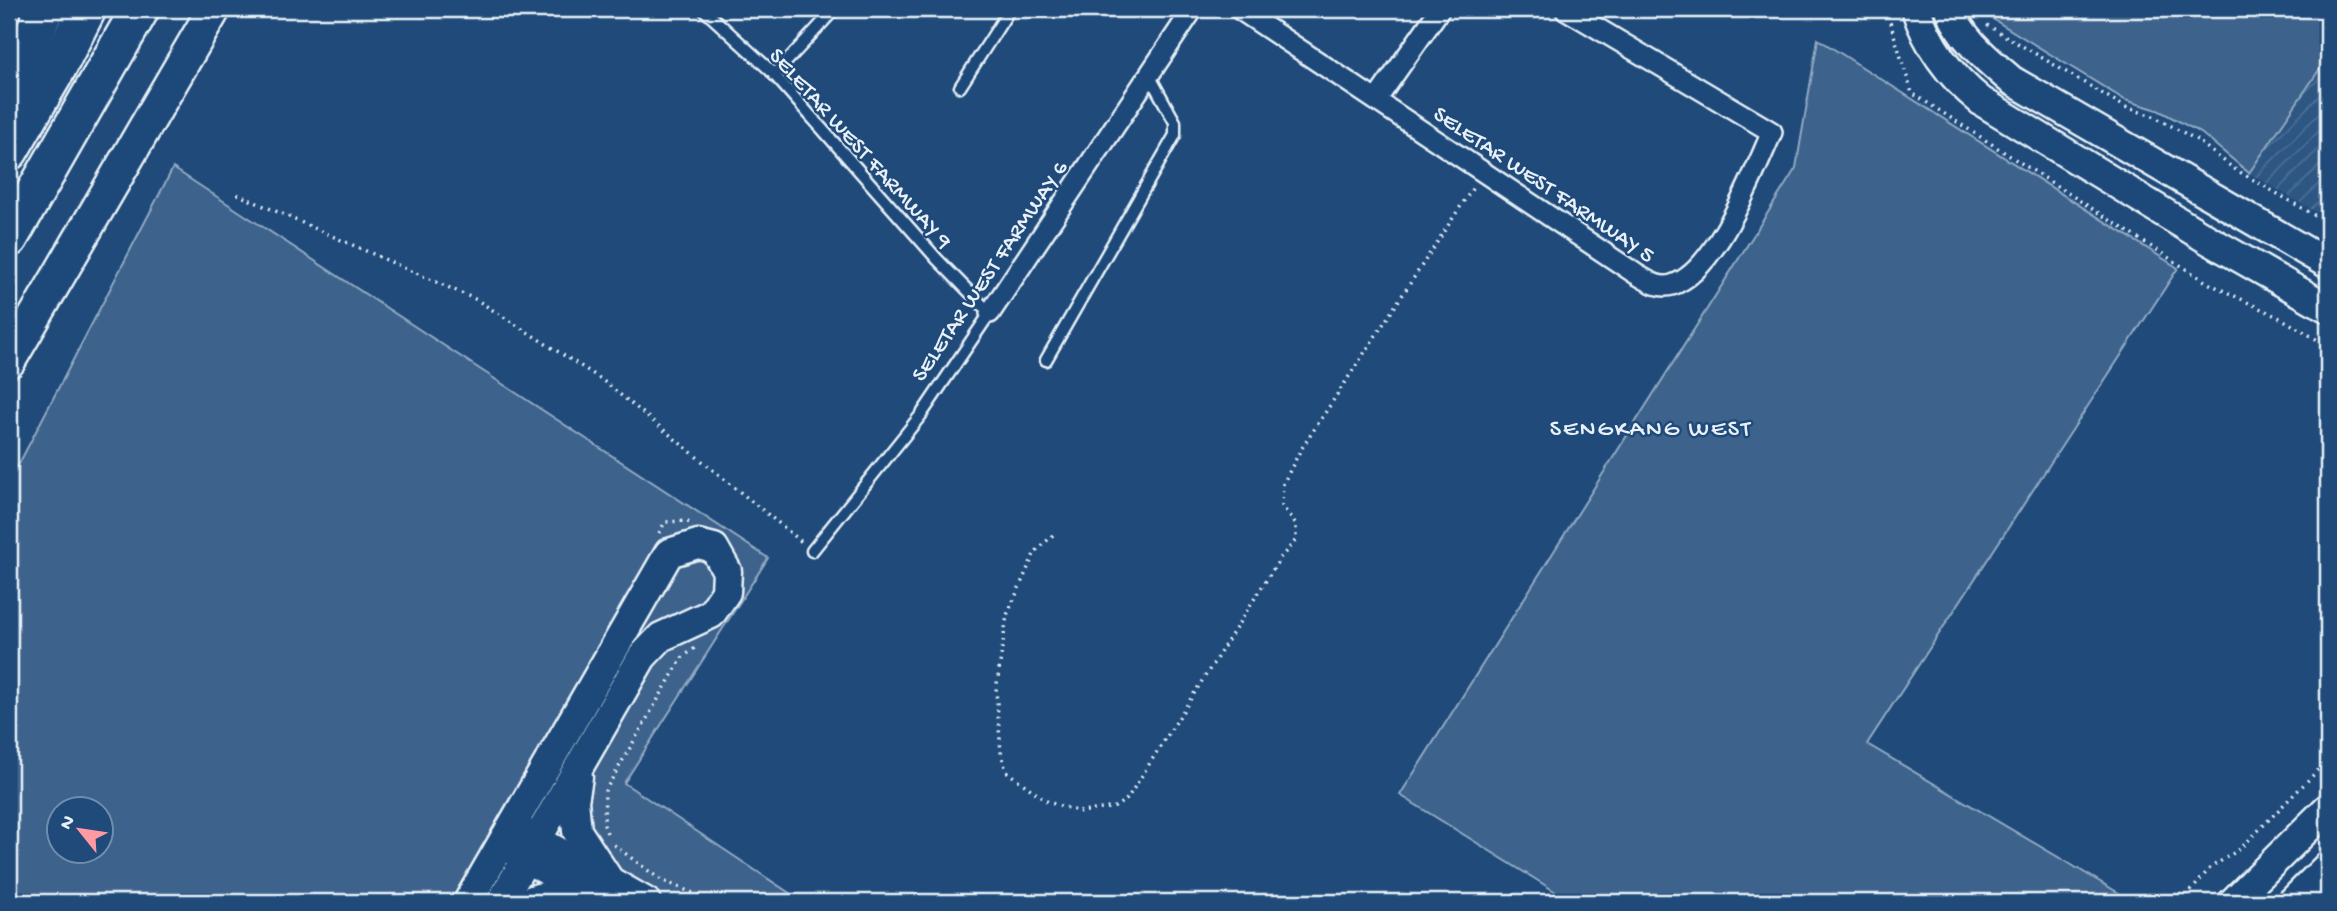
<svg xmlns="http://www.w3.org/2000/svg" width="2337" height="911" font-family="'Gochi Hand',sans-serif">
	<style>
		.industrial { fill: url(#industrial-furrows) }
		.grass { fill: #3c628c; stroke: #92aac2; stroke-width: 2; fill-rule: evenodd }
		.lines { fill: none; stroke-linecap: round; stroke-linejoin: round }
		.lane-casing { stroke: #e8f1f8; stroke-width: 15 }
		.street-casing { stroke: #e8f1f8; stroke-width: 24 }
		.secondary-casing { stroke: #e8f1f8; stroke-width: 33 }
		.primary-casing { stroke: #e8f1f8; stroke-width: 37 }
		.highway-casing { stroke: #e8f1f8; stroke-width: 42 }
		.path { stroke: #e8f1f8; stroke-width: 3.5; stroke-dasharray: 2 5; stroke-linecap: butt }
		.lane { stroke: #1f4a7a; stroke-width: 10 }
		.street { stroke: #1f4a7a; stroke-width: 19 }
		.secondary { stroke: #1f4a7a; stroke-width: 28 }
		.primary { stroke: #1f4a7a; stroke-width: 32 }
		.highway { stroke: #1f4a7a; stroke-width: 37 }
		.labels { text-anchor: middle; stroke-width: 5; stroke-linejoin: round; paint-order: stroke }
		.street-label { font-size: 23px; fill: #e8f1f8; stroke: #1f4a7a }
		.neighbourhood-label { font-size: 24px; letter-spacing: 2px; fill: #e8f1f8; stroke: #1f4a7a }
	</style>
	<defs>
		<pattern id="industrial-furrows" width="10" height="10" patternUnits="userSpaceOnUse" patternTransform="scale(1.75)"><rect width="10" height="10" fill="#2e5683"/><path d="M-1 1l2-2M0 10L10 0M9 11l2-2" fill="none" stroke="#4c6f95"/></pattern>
	</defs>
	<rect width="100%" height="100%" fill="#1f4a7a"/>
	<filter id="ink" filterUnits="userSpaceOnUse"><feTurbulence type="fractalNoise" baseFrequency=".0143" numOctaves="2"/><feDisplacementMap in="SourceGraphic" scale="14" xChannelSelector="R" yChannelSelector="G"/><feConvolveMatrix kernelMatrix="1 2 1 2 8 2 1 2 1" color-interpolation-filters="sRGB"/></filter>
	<g filter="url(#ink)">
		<path class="industrial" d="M2328,57V219L2249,173Z"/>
		<g class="grass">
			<path d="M1980,9H2328V57L2249,173L2201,133L2158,110L2125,100L1983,13Z"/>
			<path d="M1818,39L2178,268L1867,744L2134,902H1572L1400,795L1796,168Z"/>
			<path d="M173,168L768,558L624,783L803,902H9V483ZM60,810H102V852H60Z"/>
		</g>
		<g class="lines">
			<g class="lane-casing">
				<g id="lane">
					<path d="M703,9L770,70L937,259L990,313L921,415L812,551"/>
					<path d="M774,75L835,9"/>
					<path d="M960,87L1010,9"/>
					<path d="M1046,360L1175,135V122L1149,75"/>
				</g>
			</g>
			<g class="street-casing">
				<g id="street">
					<path d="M1239,9L1636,274C1647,280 1658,289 1672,285C1716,272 1754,172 1772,132L1565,9"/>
					<path d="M1377,99L1440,9"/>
					<path d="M990,313L1193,9"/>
				</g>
			</g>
			<g class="secondary-casing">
				<g id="secondary">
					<path d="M1916,9C1928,47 1950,76 1981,101L2207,239L2328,308"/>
					<path d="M1950,9C1960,38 1988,60 2011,80L2328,264"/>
					<path d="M578,777L574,801L577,831L607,877"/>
					<path d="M520,830L646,902"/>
					<path d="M510,849L602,902"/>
					<path d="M468,902L669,553L698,544L714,548L727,571L726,592L711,614L661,637L642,657L501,902"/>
					<path d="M527,902C546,893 569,895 589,896"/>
					<path d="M2233,902L2328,808"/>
					<path d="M2292,902L2328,866"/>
				</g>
			</g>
			<g class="primary-casing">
				<path id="primary" d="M9,361L214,9"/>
			</g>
			<g class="highway-casing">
				<g id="highway">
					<path d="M9,88L45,9"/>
					<path d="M9,151L55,72L87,9"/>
					<path d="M9,238L140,9"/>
				</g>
			</g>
			<g class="path">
				<path d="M1886,9L1912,93L2208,283L2284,320L2328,346"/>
				<path d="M1987,25L2125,107L2153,116L2197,140L2233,168L2328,223"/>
				<path d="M237,194L477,300L601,379L803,543"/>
				<path d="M659,533L665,522L685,521L690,523"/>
				<path d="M1053,535L1035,552L1007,615L996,691L1001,752L1006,771L1048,802L1081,812L1115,807L1127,799L1281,557L1296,540V524L1282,506L1283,484L1300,451L1474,186"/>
				<path d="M607,833L604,825L605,791L682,658L695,648"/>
				<path d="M614,845L661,880L715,902"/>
				<path d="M2182,902L2210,868L2240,849L2328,760"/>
			</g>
			<use href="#lane" class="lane"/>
			<use href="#street" class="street"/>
			<use href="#secondary" class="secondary"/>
			<use href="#primary" class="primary"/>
			<use href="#highway" class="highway"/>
		</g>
	</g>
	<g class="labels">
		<g class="street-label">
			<text transform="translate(862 147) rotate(48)" y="8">SELETAR WEST FARMWAY 9</text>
			<text transform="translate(1545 183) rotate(34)" y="8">SELETAR WEST FARMWAY 5</text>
			<text transform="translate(988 270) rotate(-56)" y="8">SELETAR WEST FARMWAY 6</text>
		</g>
		<g class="neighbourhood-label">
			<text x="1651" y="435">SENGKANG WEST</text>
		</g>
	</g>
	<rect width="2337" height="911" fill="none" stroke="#1f4a7a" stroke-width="35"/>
	<rect x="18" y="18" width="2302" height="876" fill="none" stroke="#e8f1f8" stroke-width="2.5" filter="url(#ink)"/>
	<g transform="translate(80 830) rotate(300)"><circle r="33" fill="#1f4a7a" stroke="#6f8dac" stroke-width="2"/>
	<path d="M0-5L12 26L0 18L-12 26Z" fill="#ff9aa2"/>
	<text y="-10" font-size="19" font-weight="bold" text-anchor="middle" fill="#e8f1f8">N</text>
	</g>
</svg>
